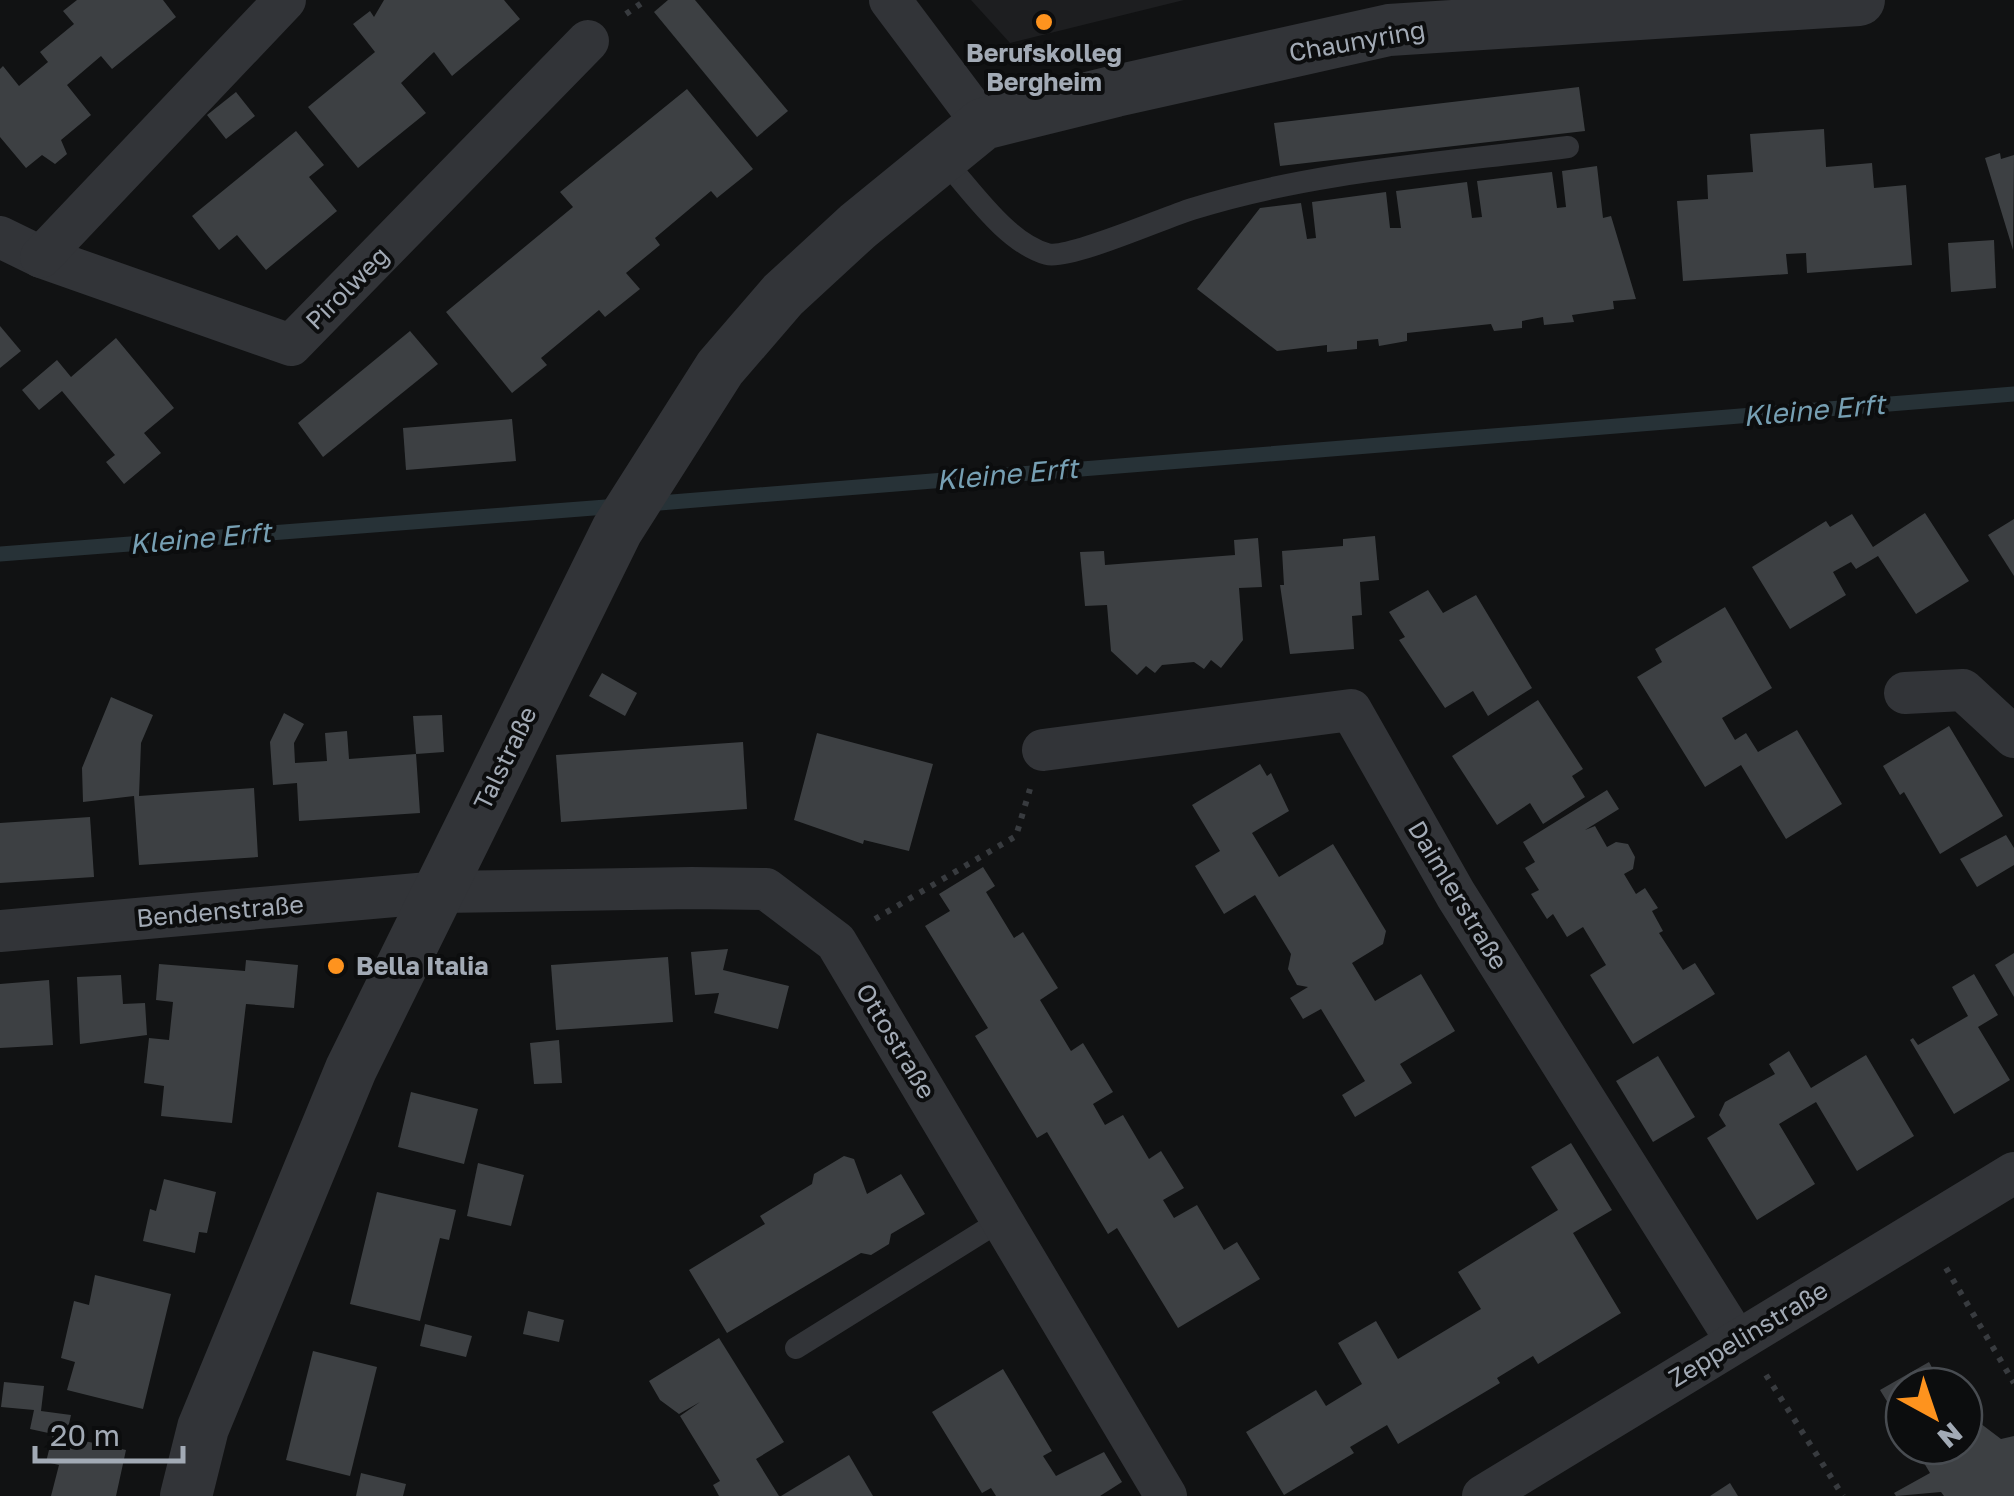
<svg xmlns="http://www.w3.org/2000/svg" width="2014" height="1496" font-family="'Golos Text',sans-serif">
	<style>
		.built { fill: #1d1e20 }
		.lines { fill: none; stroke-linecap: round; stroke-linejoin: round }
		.stream { stroke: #273237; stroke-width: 15 }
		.building { fill: #3d4043 }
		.path { stroke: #383b3f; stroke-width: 6; stroke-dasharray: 5 8; stroke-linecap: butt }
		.service { stroke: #323438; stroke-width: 22 }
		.minor { stroke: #323438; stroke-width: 42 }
		.tertiary { stroke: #323438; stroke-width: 52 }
		.poi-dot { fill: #fe931e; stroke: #0c0d0e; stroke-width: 4 }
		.labels { text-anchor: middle; stroke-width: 8; stroke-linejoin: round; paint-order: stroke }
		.street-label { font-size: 25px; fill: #a2aab5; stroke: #0c0d0e }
		.poi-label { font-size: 25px; font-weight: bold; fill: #a2aab5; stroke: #0c0d0e }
		.water-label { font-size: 28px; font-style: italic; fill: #769fb3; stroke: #0c0d0e }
	</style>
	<rect width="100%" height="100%" fill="#111213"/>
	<path class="built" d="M971,0H1184L1010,43Z"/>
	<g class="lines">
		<g class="stream">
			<path d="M647,504L2014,394"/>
			<path d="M0,554L619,506"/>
		</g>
	</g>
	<g class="building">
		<path d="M77,0H163L176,17L112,69L101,56L67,85L91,115L61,140L67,154L55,164L42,155L26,168L0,137V69L3,66L19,86L48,62L40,52L74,24L63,11Z"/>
		<path d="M384,0H504L520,19L452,76L434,52L401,83L426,113L358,168L308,107L375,52L353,24L370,11L374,17Z"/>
		<path d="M668,0H695L788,111L757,137L654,12Z"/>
		<path d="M1579,87L1585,131L1280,166L1274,123Z"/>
		<path d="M687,89L753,169L717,198L711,191L655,238L660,245L626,273L640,289L605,317L599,310L541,358L547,365L512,393L446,312L573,207L560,192Z"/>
		<path d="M236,92L255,116L226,139L207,115Z"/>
		<path d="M1824,129L1826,167L1872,163L1874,188L1906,185L1912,265L1807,273L1806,253L1786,254L1788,274L1683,281L1677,201L1708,199L1707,175L1753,172L1750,134Z"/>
		<path d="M296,131L324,165L309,177L337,211L266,270L237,235L219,250L192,216Z"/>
		<path d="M2000,153L2001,159L2014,155L2013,250L1985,158Z"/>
		<path d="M1597,166L1603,218L1611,216L1636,299L1613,301L1614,309L1572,315L1574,322L1544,325L1543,317L1522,321V328L1494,331L1491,324L1407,333V341L1379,346L1378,339L1357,341V349L1327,352V345L1277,351L1197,289L1260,208L1301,203L1307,239L1316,238L1312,202L1386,192L1390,228H1401L1396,191L1467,182L1472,218L1482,217L1477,181L1552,172L1557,208L1566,207L1562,171Z"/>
		<path d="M1994,240L1996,288L1951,292L1948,243Z"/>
		<path d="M0,326L21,351L0,368Z"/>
		<path d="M410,331L438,364L323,457L298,423Z"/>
		<path d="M116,338L174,408L144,433L161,453L124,484L106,462L115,455L62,391L39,410L22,390L57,360L71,377Z"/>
		<path d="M512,419L516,461L406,470L403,428Z"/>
		<path d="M1925,513L1969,581L1916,614L1878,556L1856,569L1851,562L1833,572L1846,595L1790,629L1752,567L1826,521L1830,527L1852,514L1873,547Z"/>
		<path d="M2014,519V576L1988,535Z"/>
		<path d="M1375,536L1379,580L1360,582L1362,615L1352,616L1354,649L1290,654L1280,585H1284L1282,551L1343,546V539Z"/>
		<path d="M1258,538L1262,587L1239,588L1243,640L1221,668L1211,660L1204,669L1194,662L1162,665L1155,673L1146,666L1137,675L1111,651L1107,605L1085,606L1080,552L1104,551L1105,565L1235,555L1234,540Z"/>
		<path d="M1428,590L1443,613L1476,595L1532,688L1488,716L1473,691L1445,708L1399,640L1405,637L1389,612Z"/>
		<path d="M1725,607L1772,688L1722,718L1735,740L1746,733L1758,752L1797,730L1842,804L1786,839L1741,765L1705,787L1637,677L1662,662L1655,649Z"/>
		<path d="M602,673L637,693L625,716L589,696Z"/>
		<path d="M111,697L153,715L141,743L139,796L254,788L258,857L139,865L134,796L83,802L82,768Z"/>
		<path d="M1538,700L1583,769L1572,776L1585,797L1543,824L1530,803L1497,825L1452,756Z"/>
		<path d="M284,713L304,724L294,743L295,763L327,761L325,733L347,731L349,759L416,754L420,813L299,821L297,783L273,785L270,742Z"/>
		<path d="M442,715L444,752L416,754L413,716Z"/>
		<path d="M1949,726L2003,816L1940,854L1904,792L1900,795L1883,766Z"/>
		<path d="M817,733L933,764L909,851L864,840L863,844L794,820Z"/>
		<path d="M743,742L747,809L561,822L556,755Z"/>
		<path d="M1260,764L1267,776L1271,773L1289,811L1252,833L1279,877L1333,844L1386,931L1383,944L1352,963L1375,1001L1421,974L1455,1031L1400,1064L1412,1083L1355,1117L1342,1095L1365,1081L1321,1009L1303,1019L1290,998L1308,987L1297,985L1288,969L1291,954L1255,895L1224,914L1195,866L1220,851L1192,805Z"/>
		<path d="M1607,790L1619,809L1585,830L1595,826L1607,847L1616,842L1628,844L1635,857L1633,869L1624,874L1636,894L1645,888L1658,908L1652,911L1663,931L1659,933L1683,970L1695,963L1715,994L1633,1044L1590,975L1606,965L1583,927L1567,937L1553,914L1547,919L1531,894L1539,890L1525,868L1535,862L1523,842Z"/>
		<path d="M90,817L94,877L0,883V823Z"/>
		<path d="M2006,835L2014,848V865L1977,887L1960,859Z"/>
		<path d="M983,867L995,886L986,892L1014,938L1023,932L1058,988L1040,1000L1071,1051L1083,1043L1113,1092L1093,1104L1105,1125L1123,1115L1149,1159L1161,1151L1184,1188L1163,1200L1174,1218L1197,1205L1224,1250L1237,1242L1260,1279L1178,1328L1117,1228L1108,1234L1047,1132L1037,1138L975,1036L988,1028L925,926L950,911L939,894Z"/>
		<path d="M728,949L723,970L789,986L778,1029L714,1013L719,993L695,995L691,952Z"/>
		<path d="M2014,953V997L1995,965Z"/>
		<path d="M668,957L673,1022L556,1030L551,965Z"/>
		<path d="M246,960L298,965L294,1008L246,1004L232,1123L161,1116L164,1086L144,1083L149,1038L169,1040L173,1002L156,1000L159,964L245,971Z"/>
		<path d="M1974,974L1998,1015L1978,1027L2010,1080L1954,1114L1910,1040L1913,1038L1918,1045L1968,1016L1952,987Z"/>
		<path d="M121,975L123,1004L145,1003L147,1035L80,1044L77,977Z"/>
		<path d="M49,980L53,1045L0,1048V984Z"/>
		<path d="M559,1040L562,1083L534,1084L530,1043Z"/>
		<path d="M1789,1051L1811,1088L1866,1055L1914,1136L1857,1171L1816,1102L1779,1124L1815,1184L1757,1220L1707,1138L1726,1126L1719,1115L1725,1102L1775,1074L1769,1064Z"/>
		<path d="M1658,1056L1695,1117L1653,1142L1616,1081Z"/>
		<path d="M411,1092L478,1109L464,1164L398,1147Z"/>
		<path d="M1571,1143L1612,1210L1573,1233L1621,1313L1538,1364L1533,1356L1497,1378L1500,1383L1398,1444L1387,1425L1350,1447L1354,1453L1284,1495L1246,1432L1316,1390L1326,1406L1362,1384L1338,1343L1376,1321L1398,1359L1481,1309L1458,1272L1558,1210L1531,1167Z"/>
		<path d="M844,1156L854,1159L867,1194L901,1174L925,1214L891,1234L889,1244L871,1255L861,1253L727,1333L689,1270L765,1224L760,1216L812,1184L814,1174Z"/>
		<path d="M478,1163L524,1175L511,1226L467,1216Z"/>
		<path d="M164,1179L216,1192L207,1233L199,1232L195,1253L143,1241L150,1209L156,1211Z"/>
		<path d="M377,1192L456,1210L449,1240L440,1238L420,1321L350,1304Z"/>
		<path d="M95,1275L171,1294L143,1409L67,1390L75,1362L61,1358L74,1301L89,1305Z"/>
		<path d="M528,1311L564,1320L559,1342L523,1334Z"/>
		<path d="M425,1324L472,1336L466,1357L420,1346Z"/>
		<path d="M719,1338L784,1442L756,1459L779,1496H719L713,1485L720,1481L680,1416L700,1402L679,1414L660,1400L649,1381Z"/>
		<path d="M313,1351L377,1367L350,1476L286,1460Z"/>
		<path d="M1929,1362L1941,1384L1951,1378L1955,1386H1904V1429L1880,1390Z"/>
		<path d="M1003,1369L1052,1451L1043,1456L1056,1476L1104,1452L1122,1482L1100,1496H996L991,1488L982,1493L932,1412Z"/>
		<path d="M4,1382L44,1386L41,1411L71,1415L66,1437L126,1450L116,1496H51L59,1465L46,1462L53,1434L30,1429L34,1410L1,1407Z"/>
		<path d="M1964,1411L2001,1439L2014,1436V1496H1944L1941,1492L1896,1496L1894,1493L1930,1473L1914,1446H1964Z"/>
		<path d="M849,1455L873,1496H781Z"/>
		<path d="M361,1473L406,1484L403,1496H356Z"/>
		<path d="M1730,1483L1738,1496H1710Z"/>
	</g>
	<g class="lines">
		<g class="path">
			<path d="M626,14L646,0"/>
			<path d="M875,919L1016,836L1030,789"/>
			<path d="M1946,1268L2014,1383"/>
			<path d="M1766,1375L1843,1496"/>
		</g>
		<g class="service">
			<path d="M941,157C971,189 1005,242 1047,254C1069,260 1163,218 1192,209C1313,171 1443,163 1568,147"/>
			<path d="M796,1348L1003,1219"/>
		</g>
		<g class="minor">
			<path d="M890,0L983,124"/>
			<path d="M0,237L41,257L291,345L588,41"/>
			<path d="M41,257L285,0"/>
			<path d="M1905,693L1963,690L2014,737"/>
			<path d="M1043,750L1351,710L1456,895L1736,1340"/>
			<path d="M0,931L440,892L692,888L766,889L836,942L1166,1496"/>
			<path d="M1483,1496L2014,1173"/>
		</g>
		<path class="tertiary" d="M186,1496L203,1428L351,1069L617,530L720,368L783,295L858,226L983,124L1116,91L1389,30L1859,0"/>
	</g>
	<g class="poi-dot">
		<circle cx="1044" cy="22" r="10"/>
		<circle cx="336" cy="966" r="10"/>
	</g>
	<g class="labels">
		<g class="street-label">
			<text transform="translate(1357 41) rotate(-10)" y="9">Chaunyring</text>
			<text transform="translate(347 288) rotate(-45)" y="9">Pirolweg</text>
			<text transform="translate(505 758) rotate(-64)" y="9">Talstraße</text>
			<text transform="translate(1458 895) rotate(59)" y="9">Daimlerstraße</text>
			<text transform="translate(220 911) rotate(-5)" y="9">Bendenstraße</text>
			<text transform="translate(896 1041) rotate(59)" y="9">Ottostraße</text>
			<text transform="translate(1748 1334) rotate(-31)" y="9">Zeppelinstraße</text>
		</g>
		<g class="poi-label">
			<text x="1044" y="62">Berufskolleg<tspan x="1044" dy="29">Bergheim</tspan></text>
			<text x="356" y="975" text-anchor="start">Bella Italia</text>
		</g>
		<g class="water-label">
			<text transform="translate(1814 410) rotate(-5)" y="10">Kleine Erft</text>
			<text transform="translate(1007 474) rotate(-5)" y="10">Kleine Erft</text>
			<text transform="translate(200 538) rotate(-5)" y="10">Kleine Erft</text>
		</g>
	</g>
	<g transform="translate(1934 1416) rotate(140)"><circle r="48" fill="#0c0d0e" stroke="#484c51" stroke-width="2.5"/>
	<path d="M0-8L18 38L0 25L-18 38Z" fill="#fe931e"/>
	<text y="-15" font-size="28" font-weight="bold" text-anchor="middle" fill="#a2aab5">N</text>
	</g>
	<path d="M35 1446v15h148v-15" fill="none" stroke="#a2aab5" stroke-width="5"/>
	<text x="50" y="1446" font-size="30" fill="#a2aab5" stroke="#0c0d0e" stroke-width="8" paint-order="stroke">20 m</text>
</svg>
